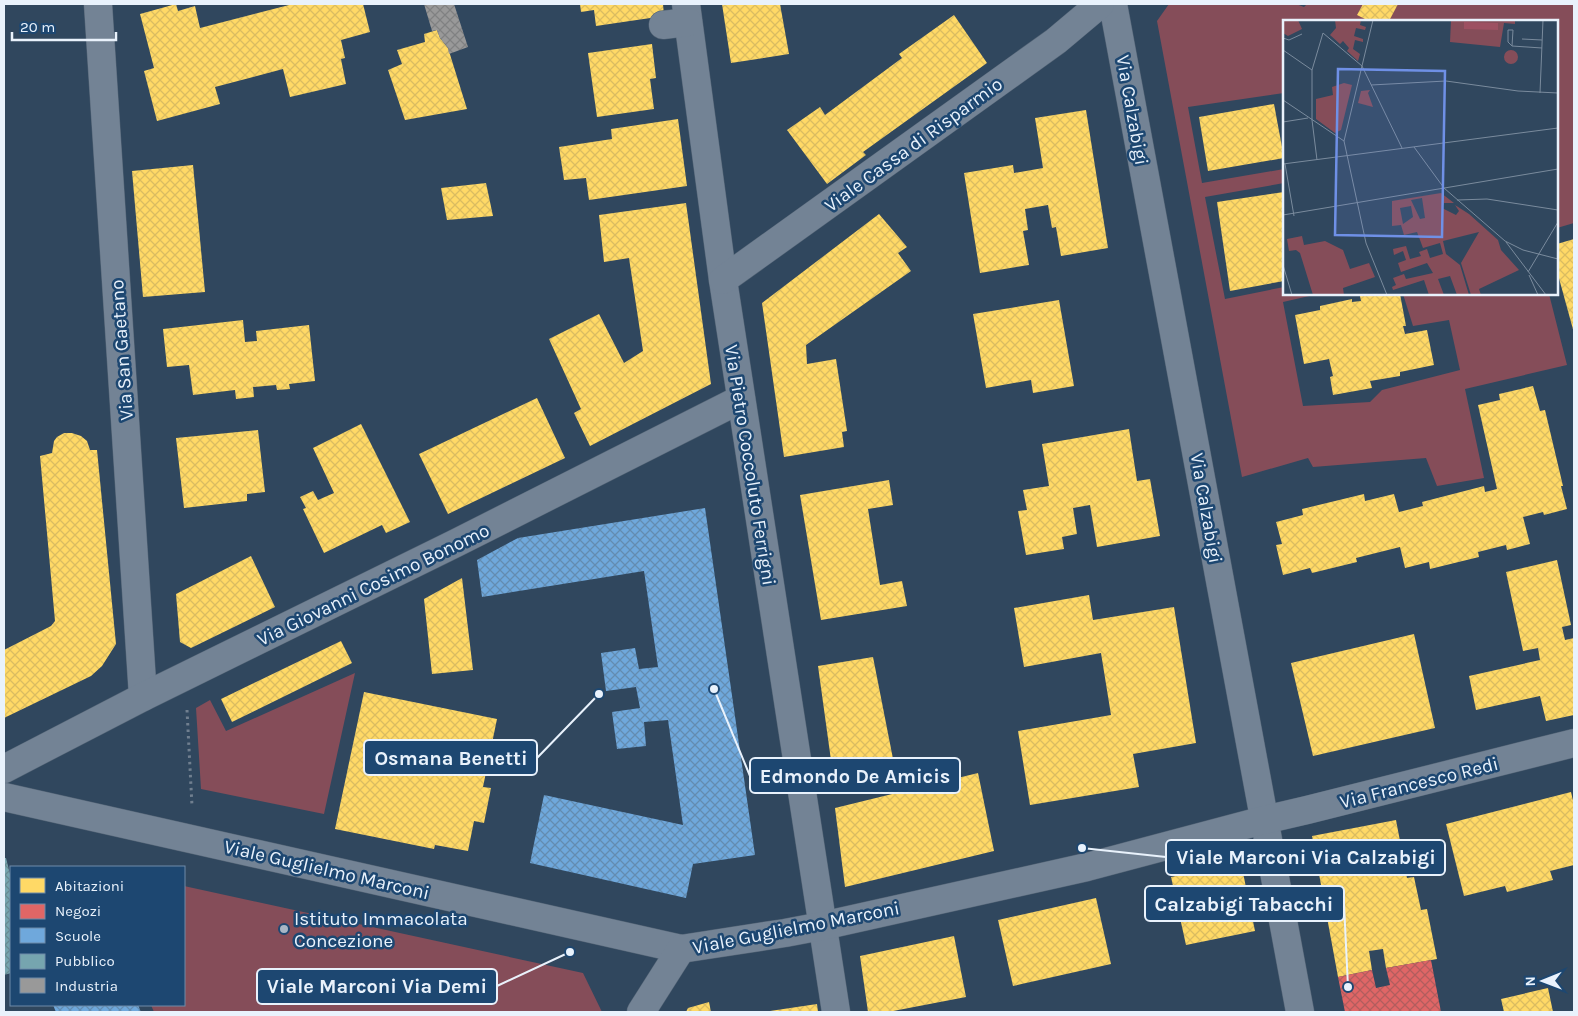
<svg xmlns="http://www.w3.org/2000/svg" width="1578" height="1016" font-family="Karla,sans-serif">
<defs>
<pattern id="homes-cross-hatch" width="8" height="8" patternUnits="userSpaceOnUse" patternTransform="scale(1.25)"><rect width="8" height="8" fill="#ffd966"/><path d="M0 0l8 8M0 8l8-8" fill="none" stroke="#dabc61"/></pattern>
<pattern id="shops-cross-hatch" width="8" height="8" patternUnits="userSpaceOnUse" patternTransform="scale(1.25)"><rect width="8" height="8" fill="#e06666"/><path d="M0 0l8 8M0 8l8-8" fill="none" stroke="#b25d5e"/></pattern>
<pattern id="schools-cross-hatch" width="8" height="8" patternUnits="userSpaceOnUse" patternTransform="scale(1.25)"><rect width="8" height="8" fill="#6fa8dc"/><path d="M0 0l8 8M0 8l8-8" fill="none" stroke="#638cb1"/></pattern>
<pattern id="public-cross-hatch" width="8" height="8" patternUnits="userSpaceOnUse" patternTransform="scale(1.25)"><rect width="8" height="8" fill="#76a5af"/><path d="M0 0l8 8M0 8l8-8" fill="none" stroke="#688991"/></pattern>
<pattern id="industry-cross-hatch" width="8" height="8" patternUnits="userSpaceOnUse" patternTransform="scale(1.25)"><rect width="8" height="8" fill="#999"/><path d="M0 0l8 8M0 8l8-8" fill="none" stroke="#808182"/></pattern>
</defs>
<rect width="100%" height="100%" fill="#30475e"/>
<g fill="#854d59">
<path d="M1169,4h127l8,3 3,-3h267v219l-17,5v-207h-273v72l-96,14 14,76 82,-14v14l-79,14 20,102 59,-12v7h34l-35,8 20,104 67,-4 12,-12 78,-20 -11,-50 -36,6 -10,-32h146l18,71 -102,24 19,89 -47,8 -11,-28 -113,9 -5,-9 -66,19 -85,-456z"/>
<path d="M355,673l-31,141 -123,-25 -5,-81 14,-8 16,31z"/>
<path d="M184,886l399,87 19,39h-448l-3,-7h33z"/>
</g>
<g fill="url(#homes-cross-hatch)">
<path d="M176,4l2,7 17,-5 5,22 93,-24h70l7,28 -29,8 4,18 -4,1 5,25 -56,13 -7,-28 -68,18 5,17 -63,17 -13,-50 10,-3 -14,-54z"/>
<path d="M580,4h83l1,12 -68,10 -2,-16 -13,2z"/>
<path d="M722,4h58l9,50 -58,9z"/>
<path d="M1363,4h35l-9,17h-20l-12,-6z"/>
<path d="M954,15l33,48 -124,89 3,3 -39,29 -40,-54 33,-23 5,8 77,-57 -3,-4z"/>
<path d="M437,30l3,8 8,10 19,61 -62,11 -17,-50 14,-6 -5,-14 28,-8 -1,-8z"/>
<path d="M652,44l4,34 -6,1 4,30 -57,8 -9,-64z"/>
<path d="M1274,104l10,54 -76,13 -9,-54z"/>
<path d="M1086,110l22,138 -47,8 -5,-29 -4,1 -4,-23 -23,4 3,21 -5,1 6,34 -49,8 -16,-100 49,-8 1,8 29,-5 -8,-50z"/>
<path d="M678,119l9,67 -98,14 -3,-22 -22,2 -5,-33 53,-8 -1,-10z"/>
<path d="M193,165l12,127 -62,5 -11,-126z"/>
<path d="M486,183l7,33 -46,4 -6,-32z"/>
<path d="M1284,192v89l-54,10 -13,-89z"/>
<path d="M686,203l25,181 -121,62 -16,-33 7,-4 -32,-70 50,-25 25,49 19,-12 -14,-93 -25,4 -5,-47z"/>
<path d="M879,214l28,33 -9,6 13,18 -105,74 1,19 29,-5 11,72 -5,1 2,15 -60,10 -22,-154z"/>
<path d="M1574,239v94l-17,-62v-27z"/>
<path d="M1372,294h28l6,32h-3l2,8 22,-4 7,35 -34,7v4l-30,5 2,7 -39,7 -3,-18 3,-1 -4,-17 -25,5 -9,-49 25,-5v-4l32,-7v3l9,-1 -1,-5z"/>
<path d="M1059,300l15,86 -41,7 -2,-13 -45,8 -13,-74z"/>
<path d="M243,320l2,22 12,-1 -1,-10 53,-6 6,56 -26,3 1,5 -13,1 -1,-5 -23,2 1,10 -18,2 -1,-9 -42,5 -4,-30 -22,2 -4,-38z"/>
<path d="M1533,386l7,25 5,-1 18,76h-2l6,23 -23,6 -1,-3 -20,5 7,27 -23,6 -1,-5 -28,7 1,5 -49,12 -1,-7 -24,6 -5,-21 -44,11 1,4 -45,11 -2,-5 -27,7 -7,-30 6,-1 -6,-22 27,-7 -1,-6 62,-15 1,7 29,-7 5,18 24,-6 -1,-4 62,-16 1,6 12,-3 -19,-84 22,-5 -1,-6z"/>
<path d="M537,398l28,60 -117,56 -29,-60z"/>
<path d="M361,424l49,98 -24,11 -4,-8 -58,28 -21,-44 3,-1 -6,-11 13,-6 5,9 16,-7 -21,-45z"/>
<path d="M1129,429l8,52 13,-2 10,57 -63,11 -7,-42 -17,3 4,26 -15,3 2,12 -38,6 -8,-44 9,-1 -4,-20 26,-4 -7,-42z"/>
<path d="M258,430l7,62 -18,2v7l-63,7 -8,-70z"/>
<path d="M64,433h8l9,3 6,5 3,9h7l19,194 -14,22 -11,10 -87,42v-68l47,-24 4,-5 -15,-165 12,-3 2,-12 3,-4z"/>
<path d="M889,480l4,25 -25,4 12,76 22,-4 5,25 -86,14 -21,-125z"/>
<path d="M251,556l24,51 -84,41 -11,-6 -4,-48z"/>
<path d="M1557,560l14,65 -9,2 3,13 9,-2v77l-28,6 -6,-25 -64,14 -7,-34 71,-16 -2,-12 -15,3 -17,-79z"/>
<path d="M462,578l11,92 -41,4 -8,-75z"/>
<path d="M1089,595l4,25 81,-13 22,136 -63,11 6,33 -109,18 -12,-74 93,-16 -10,-62 -77,14 -10,-59z"/>
<path d="M1414,634l21,94 -122,28 -22,-93z"/>
<path d="M341,641l11,22 -120,59 -11,-23z"/>
<path d="M873,657l22,112 -61,13 -16,-116z"/>
<path d="M364,692l133,27 -14,68 8,1 -7,35 -10,-2 -6,30 -33,-6 -1,4 -99,-20z"/>
<path d="M978,773l16,78 -149,36 -10,-79z"/>
<path d="M1571,792l3,13v60l-24,6 3,9 -46,12 -2,-6 -41,10 -18,-72z"/>
<path d="M1396,820l11,58 7,-1 7,33 6,-1 10,50 -51,9 -3,-19 -14,2 3,19 -34,7 -26,-141z"/>
<path d="M1241,863l14,68 -69,14 -15,-68z"/>
<path d="M1096,898l15,66 -98,22 -15,-66z"/>
<path d="M954,936l12,61 -78,15h-20l-8,-56z"/>
<path d="M1548,988l5,24h-49l-3,-13z"/>
<path d="M709,1002l2,10h-25l2,-4z"/>
<path d="M817,1004l1,8h-48v-1z"/>
</g>
<path fill="url(#shops-cross-hatch)" d="M1431,960l10,52h-96l-7,-35 34,-7 4,18 14,-3 -4,-17z"/>
<g fill="url(#schools-cross-hatch)">
<path d="M705,508l50,347 -62,9 -7,34 -156,-35 14,-68 139,30 -15,-105 -24,2 2,24 -29,3 -5,-37 28,-4 -4,-21 -30,4 -5,-38 34,-5 4,21 19,-2 -14,-96 -162,26 -5,-37 41,-22z"/>
<path d="M53,1005h85l3,7h-85z"/>
</g>
<path fill="url(#public-cross-hatch)" d="M4,858h2l5,20v95l-7,2z"/>
<path fill="url(#industry-cross-hatch)" d="M424,4h30l14,43 -19,7 -1,-6 -8,-10 -3,-8 -5,1z"/>
<g fill="none" stroke-linecap="round" stroke-linejoin="round">
<defs>
<g id="minor">
<path d="M98,4l45,693"/>
<path d="M686,4l37,276 113,732"/>
<path d="M1113,4l187,1008"/>
<path d="M663,25l25,-3"/>
<path d="M723,280l333,-239 44,-37"/>
<path d="M4,769l139,-72 313,-154 285,-144"/>
<path d="M4,797l677,152 104,-16 37,-7 265,-59 177,-47 43,-10 267,-67"/>
<path d="M641,1012l40,-63"/>
</g>
</defs>
<use href="#minor" stroke="#516274" stroke-width="29"/>
<path stroke="#707f8f" stroke-width="3" stroke-dasharray="2.5 4" stroke-linecap="butt" d="M187,710l5,96"/>
<use href="#minor" stroke="#738395" stroke-width="28"/>
</g>
<circle fill="#a8b6c5" stroke="#1d4771" stroke-width="2" cx="284" cy="929" r="5"/>
<g text-anchor="middle" stroke-width="5" stroke-linejoin="round" paint-order="stroke">
<g font-size="19" fill="#e9f2fc" stroke="#1d4771">
<text transform="translate(1133 110) rotate(80)" y="7">Via Calzabigi</text>
<text transform="translate(913 144) rotate(-36)" y="7">Viale Cassa di Risparmio</text>
<text transform="translate(121 350) rotate(-94)" y="7">Via San Gaetano</text>
<text transform="translate(751 465) rotate(81)" y="7">Via Pietro Coccoluto Ferrigni</text>
<text transform="translate(1207 508) rotate(80)" y="7">Via Calzabigi</text>
<text transform="translate(373 584) rotate(-26)" y="7">Via Giovanni Cosimo Bonomo</text>
<text transform="translate(1419 782) rotate(-14)" y="7">Via Francesco Redi</text>
<text transform="translate(327 869) rotate(13)" y="7">Viale Guglielmo Marconi</text>
<text transform="translate(796 927) rotate(-11)" y="7">Viale Guglielmo Marconi</text>
</g>
<g font-size="19" fill="#e9f2fc" stroke="#1d4771" text-anchor="start">
<text x="294" y="925">Istituto Immacolata<tspan x="294" dy="22">Concezione</tspan></text>
</g>
</g>
<g transform="translate(1283 20)">
<rect width="275" height="275" fill="#30475e"/>
<path d="M168,0h64v4l-11,-1 -4,24 -50,-5zM19,216l2,9 21,-4 18,9 7,19 19,-6 6,14 -32,11 1,7h-31l-13,-42 -4,-3 -7,1 -2,-12z" fill="#854d59"/>
<path d="M181,2l34,1v7l-34,-1z" fill="#9d5162"/>
<path d="M0,0h15l4,9 -14,7 -5,-3zM52,0h26l-1,5 6,2 -1,3 -9,-2 -2,8 9,3v3l-8,-2 -2,9 7,5 -2,7 -11,-10 2,-3 -6,-7 -3,3 -10,-9 6,-7zM221 37a7 7 0 1 1 14 0a7 7 0 1 1-14 0ZM61,63l8,2 -11,45 -6,3 -19,-14v-20l17,-4 -1,-8zM87,70l-2,3 5,14 -15,-4 3,-12zM158,173l13,10h-10l-2,5 14,7 3,-4 -4,-6 14,9 29,26 3,10 18,20 -40,19 2,6h-10l-10,-32 18,-31 -36,9 3,13 14,11 9,30h-12l-7,-19 -12,3 6,16h-15l-5,-15 -31,10 -1,-3 4,-2 -3,-7 11,-4 2,5 27,-6 -6,-10 -26,9 -3,-9 8,-3 -3,-9 -9,4 -1,-6 13,-3 4,13 11,-3 -2,-4 8,-3 3,9 13,-4 -3,-11 -17,5 -6,-16 -13,3 -3,-10 -9,1v-25zM139,178l3,20 -5,1 -9,-19zM128,186l2,11 -10,7 -3,-16z" fill="#854d59" fill-rule="evenodd"/>
<path fill="none" stroke="#7a8b9d" stroke-width="1" d="M90,0l-29,121 22,102 21,52M40,13l39,33 40,82M0,18l6,2 13,-6M239,19l20,1M229,26l-4,-4v-12h5l-1,16 30,2M0,30l29,20M88,65l75,-4 72,10 40,2M257,73l3,-73M0,80l61,41M0,102l25,-4M131,127l30,41 61,53 18,9 35,9M34,140l-5,-40v-50l11,-37M0,144l275,-36M2,144l9,52M174,180l30,-1 71,11M0,195l275,-46M223,222l40,53M0,245l9,30M245,252l30,-50M246,255l9,20"/>
<path fill="#6f90e6" fill-opacity="0.15" stroke="#6f90e6" stroke-width="2.5" d="M55,49l107,2 -3,166 -107,-2z"/>
<rect width="275" height="275" fill="none" stroke="#e9f2fc" stroke-width="2.5"/>
</g>
<path fill="none" stroke="#e9f2fc" stroke-width="2" d="M599 694L537 758M714 689L750 776M1082 848L1166 857M1348 987L1344 904M570 952L497 986"/>
<g fill="#e9f2fc" stroke="#1d4771" stroke-width="2">
<circle cx="599" cy="694" r="5"/>
<circle cx="714" cy="689" r="5"/>
<circle cx="1082" cy="848" r="5"/>
<circle cx="1348" cy="987" r="5"/>
<circle cx="570" cy="952" r="5"/>
</g>
<g fill="#1d4771" stroke="#e9f2fc" stroke-width="2">
<rect x="364" y="740" width="173" height="35" rx="5"/>
<rect x="750" y="758" width="210" height="35" rx="5"/>
<rect x="1166" y="840" width="279" height="35" rx="5"/>
<rect x="1145" y="886" width="199" height="35" rx="5"/>
<rect x="257" y="969" width="240" height="35" rx="5"/>
</g>
<g font-size="20" text-anchor="middle" font-weight="bold" fill="#e9f2fc">
<text x="451" y="765">Osmana Benetti</text>
<text x="855" y="783">Edmondo De Amicis</text>
<text x="1306" y="864">Viale Marconi Via Calzabigi</text>
<text x="1244" y="911">Calzabigi Tabacchi</text>
<text x="377" y="993">Viale Marconi Via Demi</text>
</g>
<rect width="1578" height="1016" fill="none" stroke="#e9f2fc" stroke-width="10"/>
<rect x="10" y="866" width="175" height="140" fill="#1d4771" stroke="#6f8ba9"/>
<rect x="20" y="878" width="25" height="15" fill="#ffd966" stroke="#6f8ba9"/>
<text x="55" y="891" font-size="15" fill="#e9f2fc">Abitazioni</text>
<rect x="20" y="904" width="25" height="15" fill="#e06666" stroke="#6f8ba9"/>
<text x="55" y="916" font-size="15" fill="#e9f2fc">Negozi</text>
<rect x="20" y="928" width="25" height="15" fill="#6fa8dc" stroke="#6f8ba9"/>
<text x="55" y="941" font-size="15" fill="#e9f2fc">Scuole</text>
<rect x="20" y="954" width="25" height="15" fill="#76a5af" stroke="#6f8ba9"/>
<text x="55" y="966" font-size="15" fill="#e9f2fc">Pubblico</text>
<rect x="20" y="978" width="25" height="15" fill="#999999" stroke="#6f8ba9"/>
<text x="55" y="991" font-size="15" fill="#e9f2fc">Industria</text>
<g transform="translate(1543 981) rotate(269)" stroke="#1d4771" stroke-width="4" paint-order="stroke">
<path d="M0-4L9 19L0 12L-9 19Z" fill="#e9f2fc"/>
<text y="-8" font-size="14" font-weight="bold" text-anchor="middle" fill="#e9f2fc">N</text>
</g>
<path d="M12 32v8h104v-8" fill="none" stroke="#e9f2fc" stroke-width="2.5"/>
<text x="20" y="32" font-size="15" fill="#e9f2fc" stroke="#1d4771" stroke-width="4" paint-order="stroke">20 m</text>
</svg>
